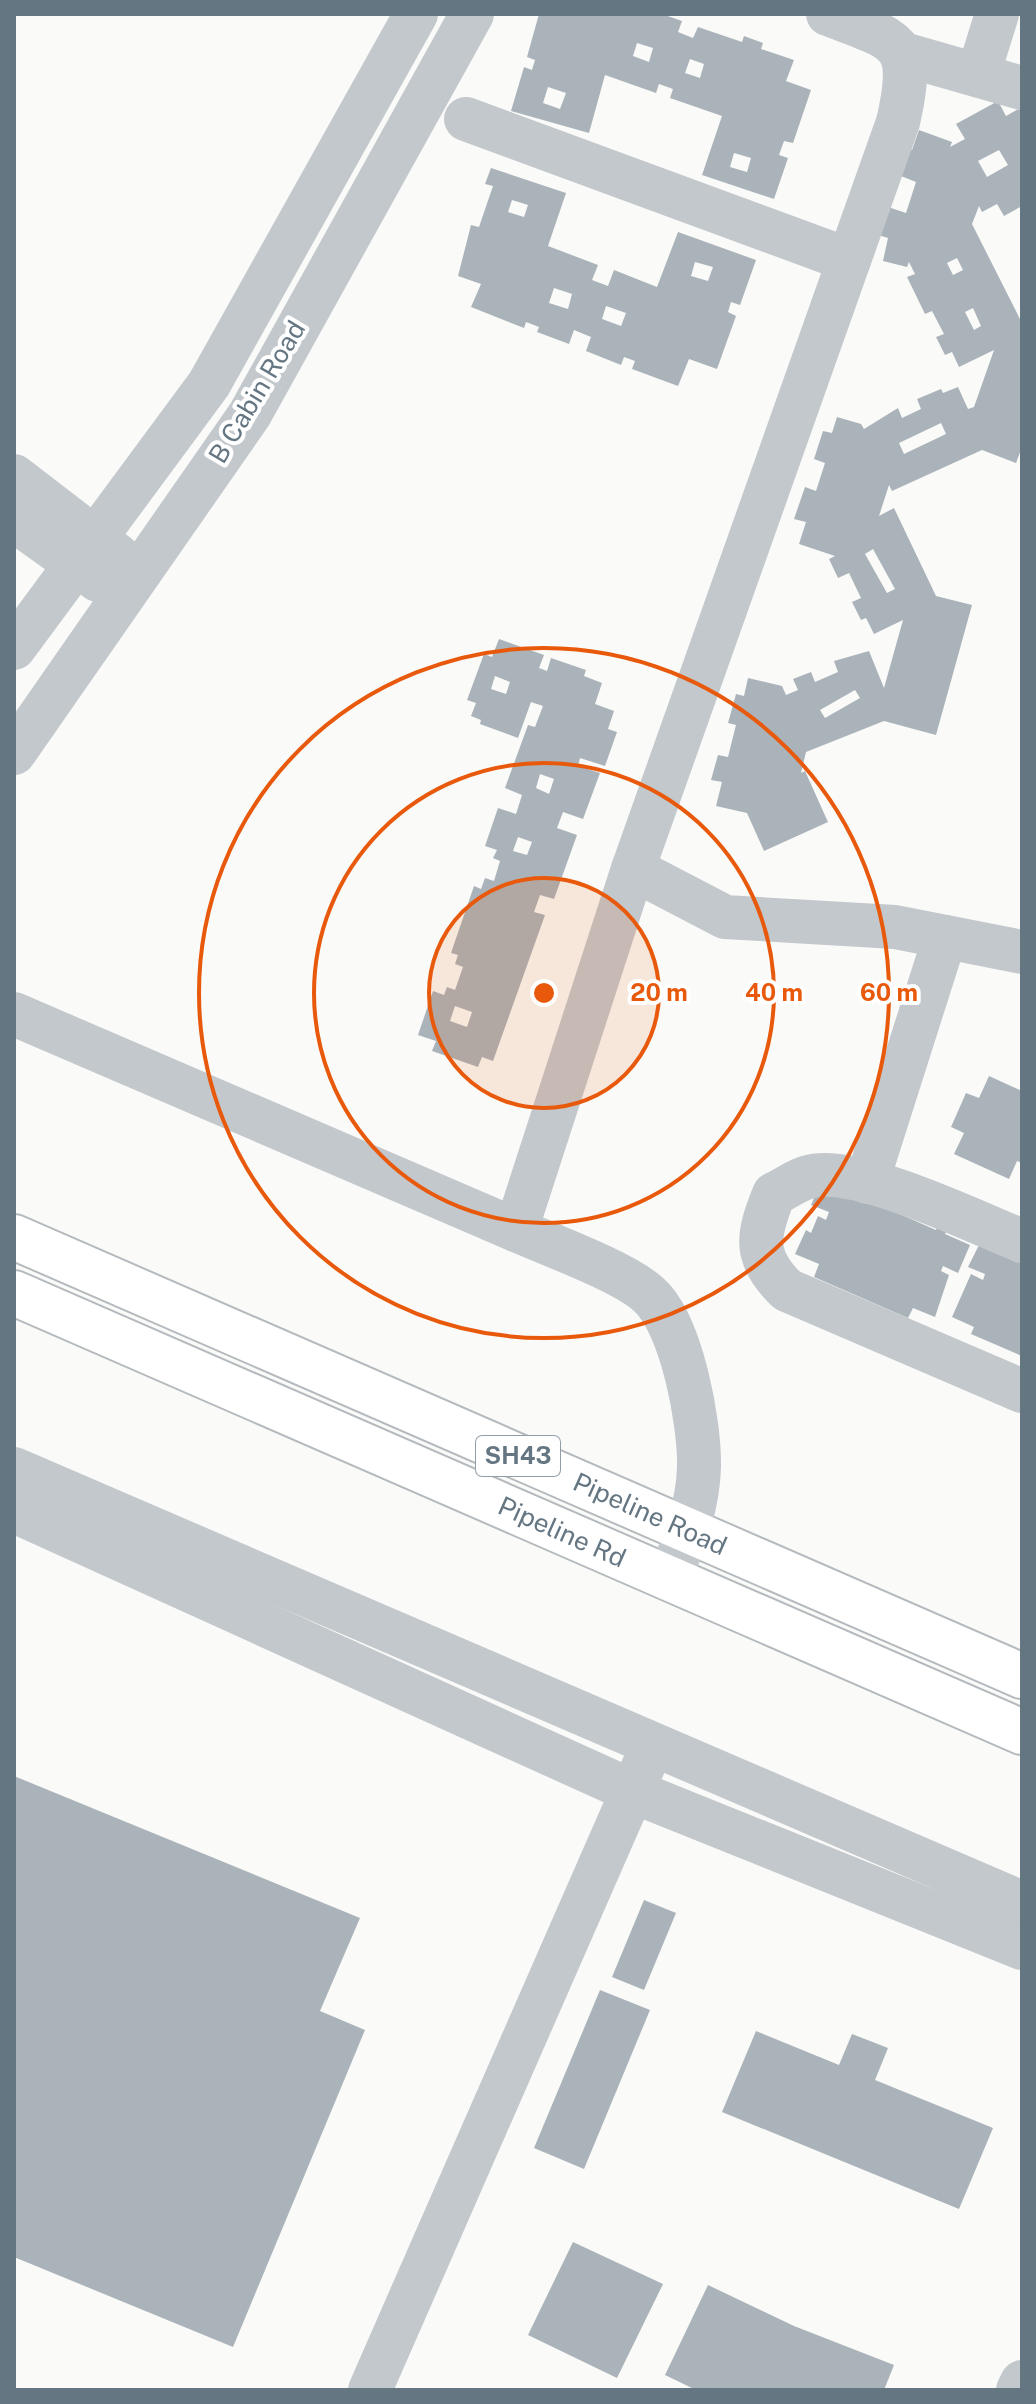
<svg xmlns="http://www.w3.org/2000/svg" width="1036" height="2404" font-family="'Public Sans',sans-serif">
<rect width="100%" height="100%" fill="#fafaf8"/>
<g fill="#aab3b9" fill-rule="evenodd">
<path d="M539,14h123l20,7 -4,11 15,6 5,-11 44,15 2,-6 19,7 -2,6 33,11 -8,21 25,9 -18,53 -9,-2 -5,14 9,3 -14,41 -72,-24 20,-59 -52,-18 3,-9 -14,-5 -3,9 -51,-18 -16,58 -78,-22 13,-44 8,3 3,-10 -8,-3zM637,43l16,5 -4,14 -16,-6zM690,59l14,5 -4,14 -15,-5zM548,87l18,6 -6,16 -17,-6zM734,153l17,5 -4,14 -17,-5z"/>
<path d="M998,101l8,15 16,-9v99l-18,10 -7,-12 -15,8 -3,-6 -7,18 50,99v124l-6,16 -34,-13 -90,41 -3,-6 -10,31 15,-8 42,88 36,9 -36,130 -52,-14 -78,31 -5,21 4,-2 23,51 -64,29 -17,-38 -31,-7 6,-24 -11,-2 7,-25 10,2 8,-32 -8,-2 8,-29 8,2 4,-18 34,8 4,9 12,-5 -5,-11 18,-7 4,10 23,-10 -4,-11 35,-10 15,37 19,-68 -29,14 -8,-16 -5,2 -9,-18 9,-4 -12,-25 -11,5 -9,-19 6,-3 -36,-12 7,-22 -12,-3 11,-32 11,4 9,-28 -11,-4 9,-28 9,2 5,-16 24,7 3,5 34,-21 4,10 19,-9 -4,-10 24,-10 2,4 15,-6 10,22 6,-2 20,-57 -35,17 -7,-15 -7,3 -9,-18 8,-3 -12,-23 -7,3 -18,-37 8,-3 -6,-12 -2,5 -24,-6 5,-23 -13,-4 10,-28 21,7 10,-31 -20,-8 10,-26 6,2 7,-20 33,12 -2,5 15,-8 -9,-15zM999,150l9,15 -21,12 -9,-16zM957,258l6,12 -10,5 -6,-12zM973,308l8,18 -7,4 -9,-18zM941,423l5,11 -42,20 -5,-11zM873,549l22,40 -8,4 -22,-39zM855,690l5,8 -35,20 -5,-8z"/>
<path d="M491,168l75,25 -18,53 50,19 -6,15 16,6 6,-16 43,17 21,-55 78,28 -16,45 -9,-3 -3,10 8,4 -19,53 -28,-10 -11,27 -46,-17 3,-8 -11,-4 -3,8 -35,-14 5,-14 -17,-7 -5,14 -32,-12 2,-5 -13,-5 -2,6 -53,-21 10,-23 -23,-8 13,-51 8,2 14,-41 -8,-2zM512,200l16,5 -4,12 -16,-5zM695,262l18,5 -5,14 -17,-5zM554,288l18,6 -4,15 -19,-6zM606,306l20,7 -5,13 -19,-7z"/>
<path d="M499,639l45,16 -5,13 8,3 4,-13 35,12 -2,6 18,7 -7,21 19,7 -6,18 9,3 -12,34 -25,-8 -2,8 22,7 -17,46 -20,-7 -6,16 20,7 -23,64 -14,-4 -6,17 11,3 -52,146 -11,-4 -4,10 -46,-16 4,-10 -18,-6 15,-44 11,4 3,-8 8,3 8,-23 -8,-3 3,-9 -7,-2 23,-67 7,3 4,-11 9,3 6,-20 -7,-3 4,-8 -12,-4 13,-38 18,6 6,-19 -17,-7 23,-63 7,2 8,-21 -12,-4 -13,36 -38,-14 1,-4 -10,-4 5,-13 -9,-3 17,-46 8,3zM495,676l15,6 -4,12 -15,-5zM540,774l14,5 -5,15 -13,-6zM518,837l14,5 -5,13 -14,-4zM455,1006l17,6 -5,15 -17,-6z"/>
<path d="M989,1076l33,15v72l-5,-2 -8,18 -55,-25 10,-21 -13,-6 15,-34 13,5z"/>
<path d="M822,1180l114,50 3,-7 9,4 -3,7 25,11 -12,28 -15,-7 -2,5 8,4 -14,42 -22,-9 -5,10 -94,-41 5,-13 -24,-10 11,-24 5,3 7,-17 8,4 3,-8 -18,-7z"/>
<path d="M981,1241l41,18v97l-51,-22 3,-7 -22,-10 19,-43 12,6 2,-6 -17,-7z"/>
<path d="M14,1776l346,142 -40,93 45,19 -132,317 -219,-90z"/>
<path d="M644,1900l32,13 -32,77 -32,-13z"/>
<path d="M600,1990l50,20 -66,159 -50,-21z"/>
<path d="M756,2031l83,34 13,-31 36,14 -13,32 118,48 -34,81 -237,-97z"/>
<path d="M573,2242l90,42 -46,94 -89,-43z"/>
<path d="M708,2285l86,41 100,39 -10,25h-188l-31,-15z"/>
</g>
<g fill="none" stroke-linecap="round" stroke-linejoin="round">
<defs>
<g id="major">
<path d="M14,1237l1008,439"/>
<path d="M14,1293l1008,439"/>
</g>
</defs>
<use href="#major" stroke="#b5babe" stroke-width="48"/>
<g stroke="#c3c8cc" stroke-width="44">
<path d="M903,54l119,34"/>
<path d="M978,75l19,-61"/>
<path d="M466,119l383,141"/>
<path d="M14,476l104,80"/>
<path d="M14,520l84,60"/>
<path d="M14,648l195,-264 207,-370"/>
<path d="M14,753l236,-339 222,-400"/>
<path d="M633,869l92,48 170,10 127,25"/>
<path d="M14,1014l502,216"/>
<path d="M867,1182l78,-245"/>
<path d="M1022,1241c-47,-19 -167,-78 -214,-64 -11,3 -23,12 -34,17 -17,42 -21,63 13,96l235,101"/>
<path d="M14,1469l1008,434"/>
<path d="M14,1511l618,280 390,157"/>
<path d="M669,1579c15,-36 29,-73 30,-112 1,-43 -17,-144 -51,-173 -26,-23 -98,-49 -132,-64l117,-361 265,-747c19,-83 0,-81 -70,-108"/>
<path d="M370,2390l273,-623"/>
<path d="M1018,2390l4,-8"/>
</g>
<use href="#major" stroke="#fff" stroke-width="44"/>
</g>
<circle cx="544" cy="993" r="115" fill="#e8590c" fill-opacity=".12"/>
<g fill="none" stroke="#e8590c" stroke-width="4">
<circle cx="544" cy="993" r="115"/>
<circle cx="544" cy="993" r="230"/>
<circle cx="544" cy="993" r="345"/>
</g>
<g text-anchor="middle" stroke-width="8" stroke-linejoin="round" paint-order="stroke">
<rect fill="#fff" stroke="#939fa8" stroke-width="2" x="476" y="1436" width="84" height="40" rx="6"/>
<g font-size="24" font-weight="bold" fill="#657683">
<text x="518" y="1464">SH43</text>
</g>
<g font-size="26" fill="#657683" stroke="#fff">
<text transform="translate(257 392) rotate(-59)" y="9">B Cabin Road</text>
<text transform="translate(650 1514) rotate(24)" y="9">Pipeline Road</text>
<text transform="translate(562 1532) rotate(24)" y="9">Pipeline Rd</text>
</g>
</g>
<circle cx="544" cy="993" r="12" fill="#e8590c" stroke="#fff" stroke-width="4"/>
<g font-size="24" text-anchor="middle" font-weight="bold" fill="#e8590c" stroke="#fff" stroke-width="8" stroke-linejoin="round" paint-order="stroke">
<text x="659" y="1001">20 m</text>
<text x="774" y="1001">40 m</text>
<text x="889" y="1001">60 m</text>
</g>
<rect width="1036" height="2404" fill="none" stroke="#657683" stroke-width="32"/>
</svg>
